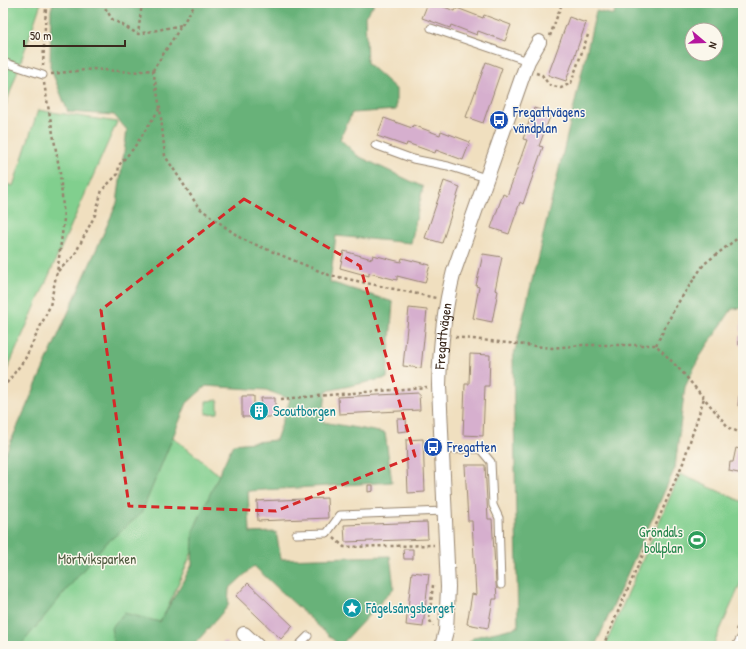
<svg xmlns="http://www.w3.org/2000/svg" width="746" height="649" font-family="'Patrick Hand',sans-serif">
<rect width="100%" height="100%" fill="#fbf7ec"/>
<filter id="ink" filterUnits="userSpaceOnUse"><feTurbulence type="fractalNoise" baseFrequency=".025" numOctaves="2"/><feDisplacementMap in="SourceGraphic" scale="8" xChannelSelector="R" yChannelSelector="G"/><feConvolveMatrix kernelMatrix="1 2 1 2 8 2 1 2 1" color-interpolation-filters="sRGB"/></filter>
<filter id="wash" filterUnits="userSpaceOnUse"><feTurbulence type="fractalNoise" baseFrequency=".012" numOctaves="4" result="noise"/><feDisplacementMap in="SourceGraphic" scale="16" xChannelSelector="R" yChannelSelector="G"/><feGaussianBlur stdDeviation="0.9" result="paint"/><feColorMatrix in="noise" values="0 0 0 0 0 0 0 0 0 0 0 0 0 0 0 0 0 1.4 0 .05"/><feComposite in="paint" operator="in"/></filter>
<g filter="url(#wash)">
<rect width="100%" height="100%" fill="#f0dfbf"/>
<g fill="#81cf8e" stroke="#5e7c56">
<path d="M3,3h38l-38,110z"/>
<path d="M38,110l79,12 -114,257v-196l10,3z"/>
<path d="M91,370l133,109 -73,167h-148z"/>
<path d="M218,400v13l-12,1v-13z"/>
<path d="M680,474l63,28v76l-30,68h-108z"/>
</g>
<g fill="#68b279" stroke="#526e4c" fill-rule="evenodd">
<path d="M53,3h322l-10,13 2,47 29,26v21l-44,3 -12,26 18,17 65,31 -12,56 -75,-7 -6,46 63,20 -6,76 -61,13 -3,31 62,11 7,49 -144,9 2,42 26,-1 5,27 109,-3 4,32 -54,58 -86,-80 -25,23 -1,17 -35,40h-78l-4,-18 13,-15 36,9 32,-57 1,-34 40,-87 43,-4 14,-41 -24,-9 -60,-4 -19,17 -46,111 -38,32 -83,100h-17v-187l114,-256 10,-73 -13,-15 -46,-3 -18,-45 1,-57z"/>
<path d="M616,3h127v305l-11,1 -33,49 -14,29 -10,81 -80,178h-130l9,-9 44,-10 -5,-268 54,-223 29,-125 18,4zM692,30h24v24h-24z"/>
</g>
<g id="blocks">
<g fill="#d6afce">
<path d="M428,3h5l22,8 2,-3 26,10 1,-3 27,10 -6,16 -27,-10 -1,4 -26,-10 -1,3 -28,-10z"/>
<path d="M569,17l17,6 -20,58 -18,-6z"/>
<path d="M486,62l16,6 -19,55 -17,-6z"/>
<path d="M534,108l17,6 -12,32 4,1 -20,57 -3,-2 -11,32 -18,-6 12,-34 4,2 6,-16 14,-40 -4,-1z"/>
<path d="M384,118l28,10 1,-3 27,10 1,-4 29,11 -7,18 -27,-10 -1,3 -28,-10 -1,3 -29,-10z"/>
<path d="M444,181l16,6 -18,56 -17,-5z"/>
<path d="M344,251l28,8 1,-4 28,7 1,-4 28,7 -5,18 -28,-7v4l-28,-7v3l-29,-8z"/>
<path d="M483,254l19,3 -7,33 3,1 -6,31 -19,-4 6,-31 -3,-1z"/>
<path d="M409,308l18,2 -6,58 -18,-2z"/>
<path d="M741,321h2v24h-4v-9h2z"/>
<path d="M470,354l20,1 -1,31h-4l-2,50 -20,-1 2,-51h4z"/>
<path d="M741,383h2v23h-5l1,-10 2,1z"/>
<path d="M419,393l1,17 -81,4 -1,-17z"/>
<path d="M242,396h12v9h8l-1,-7h14v19h-33z"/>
<path d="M397,419h9l1,12 -9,1z"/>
<path d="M423,439l2,53 -17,1 -2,-53z"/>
<path d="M736,448l7,2v24l-14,-3 1,-9h3z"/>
<path d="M465,465h20l3,54h4l5,80h-4l-5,29 -21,-4 5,-30 4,1 -4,-74h-4z"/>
<path d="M368,485h5v6l-5,1z"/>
<path d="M327,498l1,20 -70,3 -1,-20z"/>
<path d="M427,522l1,17 -83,3 -1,-17z"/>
<path d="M403,549h10v10h-9z"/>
<path d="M412,572l17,2 -6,53 -17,-2z"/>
<path d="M248,583l45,43 -12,13 -45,-43z"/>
<path d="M225,641l6,5h-12z"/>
</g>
</g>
</g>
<g filter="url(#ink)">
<use href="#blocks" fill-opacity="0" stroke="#96846e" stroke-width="1"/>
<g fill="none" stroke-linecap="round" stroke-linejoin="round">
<defs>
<g id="service">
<path d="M431,28l97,33"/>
<path d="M3,62l40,13"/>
<path d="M375,145l38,14 35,7 38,12"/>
<path d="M442,450l38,-1 11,13 2,43 6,13 2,67"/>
<path d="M296,534l31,-1 13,-18 105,-4"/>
<path d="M298,646l10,-10"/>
</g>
<g id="minor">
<path d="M244,634l13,12"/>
<path id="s1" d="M442,646l4,-15 2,-44 -9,-201c1,-39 5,-77 15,-115l71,-202 3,-8 11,-19"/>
<path d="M740,646l3,-5"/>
</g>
</defs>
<use href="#service" stroke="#96846e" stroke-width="9"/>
<use href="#minor" stroke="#96846e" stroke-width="16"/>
<g stroke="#96846e" stroke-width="2.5" stroke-dasharray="3 3" stroke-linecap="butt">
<path d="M102,3l10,16 26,15"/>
<path d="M142,3l-4,31 44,-9"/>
<path d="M550,36l12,-33"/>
<path d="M43,66l3,-59 2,-4"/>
<path d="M153,70l7,38 5,48 34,52 43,31 87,36 107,23"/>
<path d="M536,73l6,2 7,10 12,3 10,-5 18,-51"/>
<path d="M51,74l42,-5 38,3 22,-2 43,-67"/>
<path d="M58,271l16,-15 21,-41 7,-25 16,-16 1,-9 14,-16 27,-41"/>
<path d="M455,337l97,11 31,-3h73l27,28 46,55 14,6"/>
<path d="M656,345l20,-39 28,-42 39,-30"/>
<path d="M3,388l22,-29 25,-53 8,-40 6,-47 -4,-46 -16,-90"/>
<path d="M281,399l146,-12"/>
<path d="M334,538l10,9 90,-2"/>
<path d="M433,585l-4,34 4,7"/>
<path d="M736,630l7,-14"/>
<path d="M603,646l80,-183 21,-65"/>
</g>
<use href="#service" stroke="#fff" stroke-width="7"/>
<use href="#minor" stroke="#fff" stroke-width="14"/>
</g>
</g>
<path fill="none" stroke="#d62828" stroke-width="3" stroke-dasharray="8 5" stroke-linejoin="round" d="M244,199l116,67 55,190 -139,55 -147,-5 -28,-196z"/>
<defs>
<symbol id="bus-disc" viewBox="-11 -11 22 22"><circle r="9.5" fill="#1a4fb4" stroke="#fbf7ec"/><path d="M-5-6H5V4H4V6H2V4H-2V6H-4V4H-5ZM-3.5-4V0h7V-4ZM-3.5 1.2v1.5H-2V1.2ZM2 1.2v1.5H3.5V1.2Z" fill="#fff"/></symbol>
<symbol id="building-disc" viewBox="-11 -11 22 22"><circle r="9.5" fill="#0f9aa8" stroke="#fbf7ec"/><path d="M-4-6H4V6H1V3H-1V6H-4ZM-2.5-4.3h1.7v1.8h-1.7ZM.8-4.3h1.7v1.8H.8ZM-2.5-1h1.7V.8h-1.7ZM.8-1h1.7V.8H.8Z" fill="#fff"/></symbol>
<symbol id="stadium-disc" viewBox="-11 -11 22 22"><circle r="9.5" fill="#2e9e5b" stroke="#fbf7ec"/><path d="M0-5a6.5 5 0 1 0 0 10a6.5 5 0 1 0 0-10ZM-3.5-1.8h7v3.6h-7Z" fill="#fff"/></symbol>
<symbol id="sight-disc" viewBox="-11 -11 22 22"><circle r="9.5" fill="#0f9aa8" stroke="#fbf7ec"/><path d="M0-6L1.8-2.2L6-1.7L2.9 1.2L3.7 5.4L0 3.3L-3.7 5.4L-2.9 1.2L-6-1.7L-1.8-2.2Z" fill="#fff"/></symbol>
</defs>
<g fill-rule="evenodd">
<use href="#bus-disc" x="488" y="109" width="22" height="22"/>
<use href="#building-disc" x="248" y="400" width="22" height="22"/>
<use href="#bus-disc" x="422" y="436" width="22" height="22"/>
<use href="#stadium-disc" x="686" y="529" width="22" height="22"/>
<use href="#sight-disc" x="341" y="597" width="22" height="22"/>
</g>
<g text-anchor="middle" stroke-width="3" stroke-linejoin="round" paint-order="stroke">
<g font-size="14" fill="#164399" stroke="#fbf7ec" text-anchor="start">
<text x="513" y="117">Fregattvägens<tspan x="513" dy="16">vändplan</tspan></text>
<text x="447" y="452">Fregatten</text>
</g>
<g font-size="14" fill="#3b2a1e" stroke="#fbf7ec">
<text dy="5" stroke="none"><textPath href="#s1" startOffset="311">Fregattvägen</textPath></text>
</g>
<g font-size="14" fill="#0d838f" stroke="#fbf7ec" text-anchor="start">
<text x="273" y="416">Scoutborgen</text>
<text x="366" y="613">Fågelsångsberget</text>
</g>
<g font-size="14" fill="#27864d" stroke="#fbf7ec" text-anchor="end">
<text x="683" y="537">Gröndals<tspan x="683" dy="16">bollplan</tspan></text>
</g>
<g font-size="14" fill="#505c40" stroke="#fbf7ec">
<text x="97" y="564">Mörtviksparken</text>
</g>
</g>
<rect width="746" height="649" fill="none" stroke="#fbf7ec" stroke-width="16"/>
<g transform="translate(704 42) rotate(109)"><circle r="19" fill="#fbf7ec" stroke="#aea59a"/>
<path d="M0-3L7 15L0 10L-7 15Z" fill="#b5179e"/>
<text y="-6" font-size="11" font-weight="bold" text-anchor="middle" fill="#3b2a1e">N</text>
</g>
<path d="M24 40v6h101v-6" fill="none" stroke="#3b2a1e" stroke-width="2"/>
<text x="30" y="40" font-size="12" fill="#3b2a1e" stroke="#fbf7ec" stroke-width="3" paint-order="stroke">50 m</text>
</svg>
